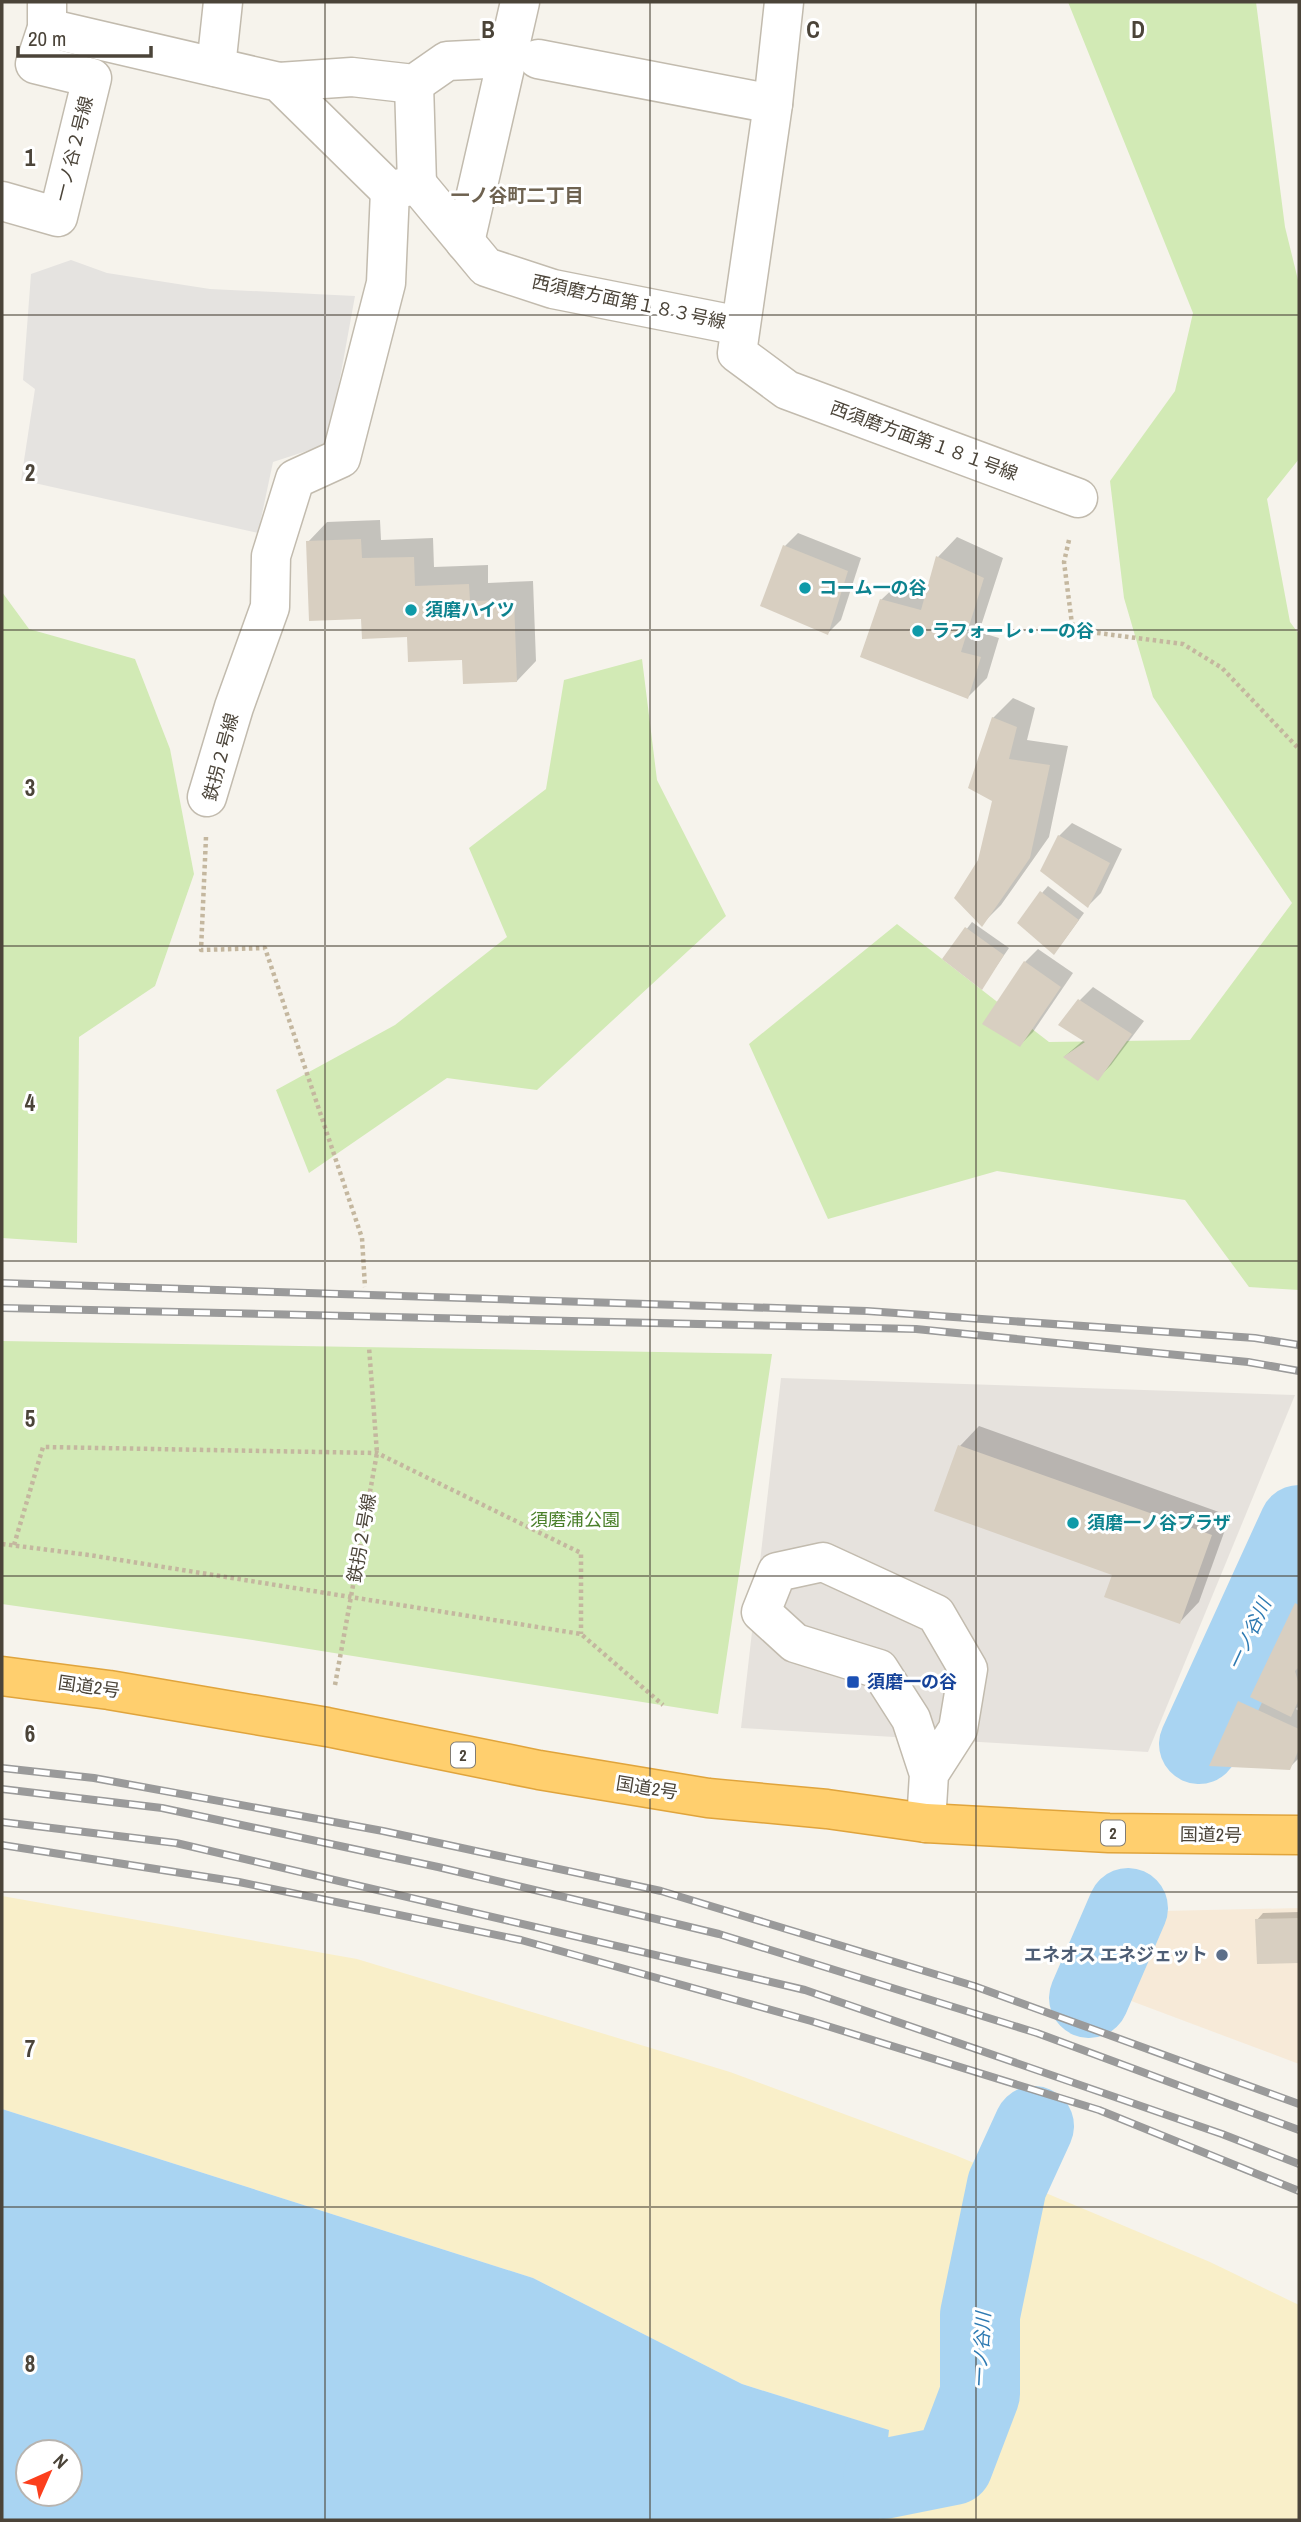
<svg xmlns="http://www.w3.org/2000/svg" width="1301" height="2522" font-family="'Archivo Narrow','Noto Sans JP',sans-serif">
<rect width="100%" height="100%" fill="#f6f3ec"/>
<path fill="#f7ead8" d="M1299,1908v156l-173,-65 38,-88z"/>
<path fill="#e6e2dd" d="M781,1378l514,17 -147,357 -407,-24z"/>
<g fill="#d2eab5">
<path d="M1068,2h188l29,225 14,57v175l-32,40 23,123 9,12v656l-50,-3 -64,-87 -188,-29 -169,48 -79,-175 148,-120 152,118 141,-2 102,-137 -139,-206 -29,-99 -14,-117 65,-90 18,-78z"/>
<path d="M2,592l27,37 106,30 35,90 24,125 -39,112 -76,51 -2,206 -75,-5z"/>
<path d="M642,659l15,121 69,136 -189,174 -90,-12 -138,95 -33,-83 119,-65 112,-88 -38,-89 77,-59 18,-109z"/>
<path d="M2,1341l770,13 -54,360 -472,-75 -244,-35z"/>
</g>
<path fill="#f9efc9" d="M2,1896l355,63 373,113 225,83 255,107 89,43v215h-420l9,-90 -146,-46 -209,-106 -531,-169z"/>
<path fill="#e5e3e0" d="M71,260l36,13 103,16 145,7 -27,148 -55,18 -15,71 -237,-53 14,-91 -12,-9 8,-106z"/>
<path fill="#a9d4f2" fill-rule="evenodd" d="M2,2109l531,169 209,106 147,46 -10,90h-877zM28,2452h42v42h-42z"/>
<g fill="#0003">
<path d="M380,520l1,20 52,-2 1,29 54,-2v18l45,-2 3,80 -19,20 -154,-63 -55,-76 19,-20z"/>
<path d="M798,533l63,25 -20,62 -13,13 -66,-28 23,-59z"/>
<path d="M957,537l46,21 -24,74 20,6 -12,40 -19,19 -87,-97 20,-19 28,8 9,-32z"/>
<path d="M1013,698l22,10 -8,32 41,6 -19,91 -48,68 -19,19 12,-124 -1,-82z"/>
<path d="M1072,823l50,26 -21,44 -13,13 -29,-70z"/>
<path d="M1048,886l36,27 -24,33 -18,-53z"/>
<path d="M972,922l37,26 -27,39 -38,-28z"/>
<path d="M1038,949l35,24 -40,59 -13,13 -35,-22 40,-61z"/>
<path d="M1093,987l51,34 -33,44 -13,13 -33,-22 20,-17 -5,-39z"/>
<path d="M979,1426l251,90 -31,86 -19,20 -66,-49 -154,-127z"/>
<path d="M1299,1601v105l-3,3 3,2v47l-10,10 -50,-66 13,-13 3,2z"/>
<path d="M1299,1912v49l-40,1 -2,-42 6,-7z"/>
</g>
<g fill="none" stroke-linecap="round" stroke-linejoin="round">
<g stroke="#a9d4f2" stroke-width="80">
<path d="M1199,1744l100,-219"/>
<path d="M1089,1998l39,-90"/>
<path d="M883,2479l70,-14 27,-71v-79l27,-130 27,-59"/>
</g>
</g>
<g fill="#d8cfc1">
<path d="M361,539l1,19 52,-1 1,29 54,-2 1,17 44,-1 3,82 -54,2 -1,-24 -54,2 -1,-25 -45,2 -1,-20 -52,2 -3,-80z"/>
<path d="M783,545l65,26 -20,64 -68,-29z"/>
<path d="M936,556l48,22 -23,74 20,5 -13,42 -108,-42 20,-58 41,11z"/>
<path d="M992,717l25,10 -8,32 41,6 -20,93 -48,69 -28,-29 24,-38 14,-59 -24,-13z"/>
<path d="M1058,835l52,28 -22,45 -48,-37z"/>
<path d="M1040,891l39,29 -25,35 -37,-32z"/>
<path d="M965,927l39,28 -22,35 -40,-31z"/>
<path d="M1024,961l37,26 -41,60 -38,-23z"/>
<path d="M1078,999l54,35 -34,47 -35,-24 22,-15 -27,-17z"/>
<path d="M958,1445l254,90 -32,89 -76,-27 8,-22 -178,-64z"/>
<path d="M1295,1603l4,2v62l-4,4 4,14v14l-8,18 -41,-20z"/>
<path d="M1238,1701l61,28v20l-9,21 -81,-4z"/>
<path d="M1299,1918v45l-42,1 -2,-45z"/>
</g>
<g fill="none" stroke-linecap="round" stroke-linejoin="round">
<defs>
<g id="minor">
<path d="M784,2l-11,102 -36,249 50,37 291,108"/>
<path d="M47,28l232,54 111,109 27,-7 69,83 67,22 187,37"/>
<path d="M538,59l235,45"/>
<path d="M216,67l7,-65"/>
<path d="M279,82l73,-5 62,7 33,-23 60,-3"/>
<path d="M414,84l3,100"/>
<path d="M2,201l56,16 34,-139 -57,-14 12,-36v-24"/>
<path d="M465,242l55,-240"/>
<path d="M207,797l27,-90 36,-100 1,-51 24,-77 46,-21 45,-175 4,-92"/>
<path d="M926,1823l3,-49 -18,-55 -32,-50 -84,-26 -34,-31 16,-40 46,-10 113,52 32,55 -10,60 -29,45"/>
</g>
<path id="highway" d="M2,1676l107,14 218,37 212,43 169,28 119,11 99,14 183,10 190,2"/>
</defs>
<use href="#minor" stroke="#c2bbae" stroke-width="41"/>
<use href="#highway" stroke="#e0a43c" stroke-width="41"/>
<g stroke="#c4b79f" stroke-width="4.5" stroke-dasharray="3.5 3.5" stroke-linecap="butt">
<path d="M1069,540l-5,22 8,62 18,8 93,12 39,24 77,81"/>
<path d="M206,837l-5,113 64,-2 97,290 3,49"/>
<path d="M2,1544l87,11 492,79 82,71"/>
<path d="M14,1545l29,-98 334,6 204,100v81"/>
<path d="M335,1685l42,-232 -8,-106"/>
</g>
<use href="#minor" stroke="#fff" stroke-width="38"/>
<use href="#highway" stroke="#ffcf6e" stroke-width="38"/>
<defs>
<g id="rail">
<path d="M2,1283l865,28 388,27 44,7"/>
<path d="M2,1308l914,21 332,33 51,9"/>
<path d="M2,1768l92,10 289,53 278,60 313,95 325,118"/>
<path d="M2,1789l160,19 276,59 281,67 318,99 262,97"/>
<path d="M2,1822l174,21 629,147 417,144 77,30"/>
<path d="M2,1845l237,37 282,58 290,81 288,89 200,81"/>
</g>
</defs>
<use href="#rail" stroke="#9a9a9a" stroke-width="8"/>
<use href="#rail" stroke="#fff" stroke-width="5" stroke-dasharray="16" stroke-linecap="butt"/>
</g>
<path fill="none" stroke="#4b4439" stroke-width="2" stroke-opacity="0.55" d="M325,2v2518M650,2v2518M976,2v2518M2,315h1297M2,630h1297M2,946h1297M2,1261h1297M2,1576h1297M2,1892h1297M2,2207h1297"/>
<g fill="#0f9aa8" stroke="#fff" stroke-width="2.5">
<circle cx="805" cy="588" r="7"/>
<circle cx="411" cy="610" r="7"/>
<circle cx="918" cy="631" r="7"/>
<circle cx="1073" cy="1523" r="7"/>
</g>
<rect fill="#1a4fb4" stroke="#fff" stroke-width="2.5" x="846" y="1675" width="14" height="14" rx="3.5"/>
<circle fill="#5c6f8a" stroke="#fff" stroke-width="2.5" cx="1222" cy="1955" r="7"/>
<g text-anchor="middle" stroke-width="6" stroke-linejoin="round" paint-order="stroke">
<g fill="#fff" stroke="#817c74" stroke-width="2">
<rect x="451" y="1742.5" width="24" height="25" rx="5"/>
<rect x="1101" y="1820.5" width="24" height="25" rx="5"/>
</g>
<g font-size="16" font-weight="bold" fill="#4b4439">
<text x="463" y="1761">2</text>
<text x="1113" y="1839">2</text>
</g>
<g font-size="18" fill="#4b4439" stroke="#fff">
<text transform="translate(74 149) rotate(-76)" y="6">一ノ谷２号線</text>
<text transform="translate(629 302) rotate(12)" y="6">西須磨方面第１８３号線</text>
<text transform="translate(924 441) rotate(20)" y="6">西須磨方面第１８１号線</text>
<text transform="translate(221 757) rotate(-75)" y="6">鉄拐２号線</text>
<text transform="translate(362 1538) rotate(-80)" y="6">鉄拐２号線</text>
<text transform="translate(89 1687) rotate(8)" y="6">国道2号</text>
<text transform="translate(647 1788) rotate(9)" y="6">国道2号</text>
<text transform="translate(1211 1835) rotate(1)" y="6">国道2号</text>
</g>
<g font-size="18" font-weight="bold" fill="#0d838f" stroke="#fff" text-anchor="start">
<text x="819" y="594">コーム一の谷</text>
<text x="425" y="616">須磨ハイツ</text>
<text x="932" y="637">ラフォーレ・一の谷</text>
<text x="1087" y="1529">須磨一ノ谷プラザ</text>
</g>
<g font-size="18" fill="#4a7f2a" stroke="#fff">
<text x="575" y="1526">須磨浦公園</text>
</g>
<g font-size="18" font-weight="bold" fill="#164399" stroke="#fff" text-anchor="start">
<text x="867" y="1688">須磨一の谷</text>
</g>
<g font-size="18" font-weight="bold" fill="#4e5e75" stroke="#fff" text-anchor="end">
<text x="1208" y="1961">エネオス エネジェット</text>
</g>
<g font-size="19" font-weight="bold" fill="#6e6250" stroke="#fff">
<text x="517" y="202">一ノ谷町二丁目</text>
</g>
<g font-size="19" font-style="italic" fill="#2e7ab2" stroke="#fff">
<text transform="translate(1249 1634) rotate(-65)" y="7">一ノ谷川</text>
<text transform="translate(981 2350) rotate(-87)" y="7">一ノ谷川</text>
</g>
</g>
<g font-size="23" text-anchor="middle" font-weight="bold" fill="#4b4439" stroke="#fff" stroke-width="6" stroke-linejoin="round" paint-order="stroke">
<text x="488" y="38">B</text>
<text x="813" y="38">C</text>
<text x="1138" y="38">D</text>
<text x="30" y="166">1</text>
<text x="30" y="481">2</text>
<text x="30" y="796">3</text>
<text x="30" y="1111">4</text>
<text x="30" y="1427">5</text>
<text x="30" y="1742">6</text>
<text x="30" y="2057">7</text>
<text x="30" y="2372">8</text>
</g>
<rect width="1301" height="2522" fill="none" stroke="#4b4439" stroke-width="7"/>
<g transform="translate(49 2473) rotate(45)"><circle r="33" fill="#ffffff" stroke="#b7b4b0" stroke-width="2"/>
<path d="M0-5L12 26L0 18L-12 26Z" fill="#fc3f1d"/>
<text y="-10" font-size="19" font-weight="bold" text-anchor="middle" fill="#4b4439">N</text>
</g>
<path d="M18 46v10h133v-10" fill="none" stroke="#4b4439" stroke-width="3.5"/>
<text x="28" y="46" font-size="21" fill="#4b4439" stroke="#ffffff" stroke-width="5" paint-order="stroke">20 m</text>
</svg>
